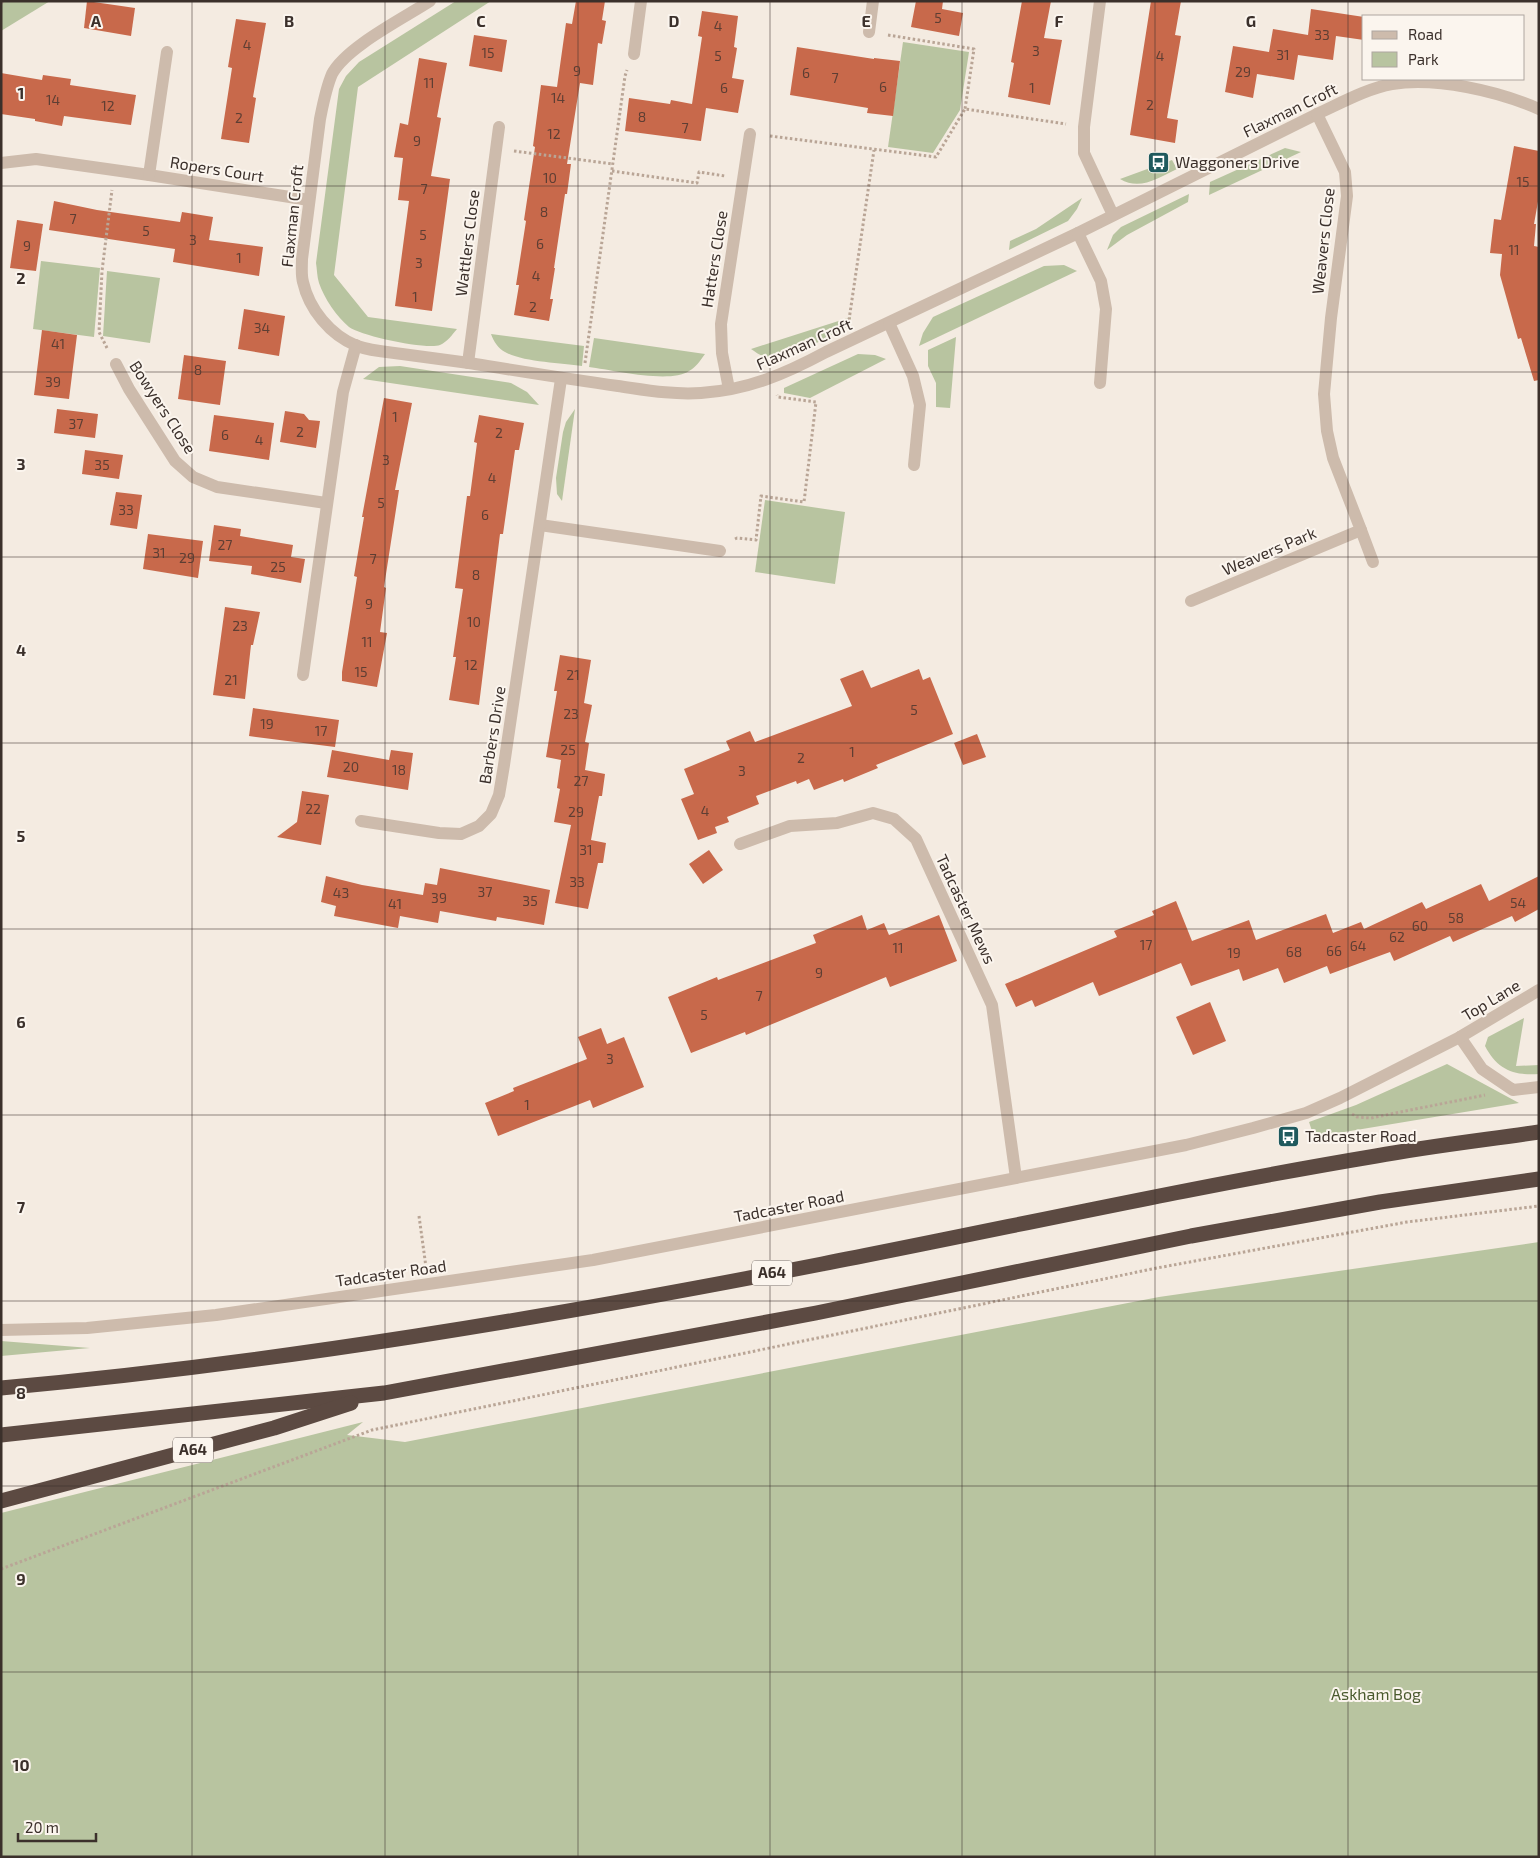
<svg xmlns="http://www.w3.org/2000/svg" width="1540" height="1858" font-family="'Exo 2',sans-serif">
<rect width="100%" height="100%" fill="#f4ebe1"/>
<g fill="#b8c4a0">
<path d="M1,1h49l-49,30z"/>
<path d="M456,1h35l-133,86 -24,188 34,42 89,12c-5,6 -10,13 -17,16 -13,5 -79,-9 -91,-18 -12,-10 -25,-29 -30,-44 -2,-6 -2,-14 -3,-20l23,-174 7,-13 13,-14z"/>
<path d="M903,42l66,10 -9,58 -27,43 -45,-6z"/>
<path d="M1285,148l16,4 -92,43 1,-13z"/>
<path d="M1172,160l5,9c-19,9 -37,22 -57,10z"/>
<path d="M1189,194l-1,8 -61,33 -20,15 6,-15 8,-8z"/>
<path d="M1082,198l-5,11 -9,12 -59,29 1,-9 26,-12z"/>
<path d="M41,261l59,7 -6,69 -61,-8z"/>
<path d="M1064,265l13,6 -158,75 4,-13 10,-16 111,-51z"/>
<path d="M107,271l53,7 -10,65 -47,-7z"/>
<path d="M851,317l-1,8c-20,10 -57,34 -78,33 -9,0 -15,-5 -21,-9z"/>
<path d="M491,334l93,12 -2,20c-21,-3 -60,-4 -77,-14 -7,-4 -11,-10 -14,-18z"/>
<path d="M956,337l-6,71 -14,-1v-24l-8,-17v-16z"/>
<path d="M594,338l111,16c-5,7 -9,13 -16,17 -19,13 -76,-1 -100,-4z"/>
<path d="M858,354l17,1 11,4 -76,39 -26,-5v-5z"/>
<path d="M400,366l111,17 16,9 12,13 -176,-26 16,-12z"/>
<path d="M575,409l-13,92 -5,-7 -1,-16 7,-46 3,-10z"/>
<path d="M765,500l80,12 -10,72 -80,-12z"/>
<path d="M1524,1018l-8,48 23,-1v9c-26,2 -42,-5 -54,-28l3,-9z"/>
<path d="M1447,1064l72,39 -205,34 -5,-15 47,-17z"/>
<path d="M1539,1242v615h-1538v-344l362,-91 -16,13 58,7 754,-145z"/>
<path d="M1,1341l89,7 -89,8z"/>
</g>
<g fill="#c8694b">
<path d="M87,1l48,7 -4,28 -47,-8z"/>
<path d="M576,1h29l-3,19 4,1 -4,23 -4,-1 -5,42 -13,-2 -13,81h4l-4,30h-2l-11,74h1l-5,31h3l-4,22 -35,-6 5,-30h-3l10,-64 -2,-1 11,-73 -2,-1 8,-61 16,2 9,-64 6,1z"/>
<path d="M916,1h27l-1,8 21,4 -4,23 -48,-9z"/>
<path d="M1022,1h29l-7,37 18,2 -12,65 -42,-8 6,-34 -3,-1z"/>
<path d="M1151,1h30l-6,34 6,1 -14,82 11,2 -3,23 -45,-8z"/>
<path d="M1311,9l53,8v23l-28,-4 -3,24 -35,-5 -4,25 -37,-6 -4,24 -28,-6 8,-46 36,6 4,-23 35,6z"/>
<path d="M702,11l36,5 -4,31 3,1 -5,30 12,2 -6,33 -32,-5 -5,33 -76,-10 4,-33 41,6 1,-4 21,4 10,-67 -4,-1z"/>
<path d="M236,19l30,4 -13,74 3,1 -7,45 -28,-4 11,-71 -4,-1z"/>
<path d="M474,35l33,5 -5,32 -33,-6z"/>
<path d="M797,47l77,12v-1l26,3 -7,55 -26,-3 1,-5 -78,-13z"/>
<path d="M419,58l28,5 -10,54 4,1 -10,58 19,3 -18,132 -37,-5 14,-105 -11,-1 5,-42 -9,-1 6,-34 8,2z"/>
<path d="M1,73l41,7 1,-5 28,4 -1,6 66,10 -5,30 -67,-9 -2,10 -27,-5v-2l-34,-5z"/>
<path d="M1514,146l25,5v45l-5,28h2l-2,22 5,1v133l-5,1 -13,-43 -3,1 -18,-64 2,-21 -12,-1 4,-34 7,1z"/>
<path d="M54,201l43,9 83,12 2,-10 31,5 -4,23 54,7 -4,29 -86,-14 2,-13 -126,-19z"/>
<path d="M17,220l26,4 -7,47 -26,-3z"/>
<path d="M244,309l41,7 -6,40 -41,-7z"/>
<path d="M42,330l35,5 -8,64 -35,-4z"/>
<path d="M184,355l42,6 -6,44 -42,-6z"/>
<path d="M384,398l28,5 -17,87h4l-15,97 2,1 -6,44 7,1 -10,54 -35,-6v-9l15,-95 -3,-1 10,-59h-2z"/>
<path d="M57,409l41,5 -3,24 -41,-5z"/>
<path d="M285,411l19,3 5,6 11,1 -4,27 -36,-6z"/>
<path d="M214,415l60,8 -5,37 -60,-9z"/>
<path d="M479,415l45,8 -5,27h-4l-12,84h-3l-21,171 -30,-5 7,-43h-3l10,-68 -8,-1 12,-92h3l7,-53 -3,-1z"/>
<path d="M85,450l38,5 -4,24 -37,-5z"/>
<path d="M116,492l26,3 -5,34 -27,-4z"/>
<path d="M214,525l27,4 -1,7 53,9 -2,12 14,2 -4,24 -50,-9 1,-8 -43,-5z"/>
<path d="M148,534l55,7 -5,37 -55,-9z"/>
<path d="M225,607l35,5 -7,33h-2l-6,54 -32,-4z"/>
<path d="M560,655l31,5 -7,43 8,2 -7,37 4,1 -4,27 20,4 -3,22h-3l-8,44 15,3 -3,20h-5l-10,46 -33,-6 16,-78 -17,-3 6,-33 -3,-1 4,-28 -15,-3 11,-66h-3z"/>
<path d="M919,669l4,11 7,-3 23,57 -77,31 2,3 -34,14 -1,-3 -29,11 -5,-11 -12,5 -1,-3 -40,15 3,8 -32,13 2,5 -14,5 2,6 -19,7 -17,-41 13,-5 -10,-25 46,-19 -4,-9 24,-10 5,11 97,-36 -12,-27 23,-9 8,18z"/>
<path d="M253,708l86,12 -4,27 -86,-11z"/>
<path d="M977,734l9,23 -23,8 -9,-22z"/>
<path d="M332,750l57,10 2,-10 22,3 -5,37 -81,-13z"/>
<path d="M302,791l27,4 -8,50 -44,-8 20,-15z"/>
<path d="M709,850l14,20 -20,14 -14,-20z"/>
<path d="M440,868l110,22 -6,35 -47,-8 -1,4 -56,-10 -2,12 -38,-7 -2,12 -64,-12 2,-10 -15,-4 5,-26 36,9 61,10 2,-12 12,2z"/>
<path d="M1539,876v33l-24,13 -3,-6 -59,26 -3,-6 -56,25 -4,-9 -60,22 -3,-8 -43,17 -6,-15 -35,13 -4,-12 -48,17 -10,-23 -82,33 -6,-14 -58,25 -3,-7 -16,7 -11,-23 112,-47 -3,-6 40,-16 -2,-4 24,-10 16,40 57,-21 7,20 70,-26 7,19 28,-11 3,7 58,-27 4,7 55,-25 8,17z"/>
<path d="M862,915l5,15 17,-7 5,12 50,-20 18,46 -67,26 -4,-10 -140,58 -1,-3 -54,21 -23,-56 49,-20 1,3 98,-37 -3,-8z"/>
<path d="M1210,1002l16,39 -33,14 -17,-38z"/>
<path d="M601,1028l6,16 17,-7 20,50 -51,21 -3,-8 -92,36 -13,-33 29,-12 -1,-3 74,-29 -9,-22z"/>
</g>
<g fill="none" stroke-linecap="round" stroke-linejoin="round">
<g stroke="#b9a596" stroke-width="3" stroke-dasharray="2.5 2.5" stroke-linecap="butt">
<path d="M1,3l3,-2"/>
<path d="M888,35l86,14 -9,60"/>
<path d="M770,136l166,21 29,-48 101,15"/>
<path d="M514,151l99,13"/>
<path d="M612,171l85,12 2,-11 26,4"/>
<path d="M849,320l25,-170"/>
<path d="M107,348l-8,-16 3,-61 10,-81"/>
<path d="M585,363l40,-287 2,-6"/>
<path d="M735,539l2,-1 19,2 5,-44 43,6 12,-100 -38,-5 -1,-2"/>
<path d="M1352,1114l5,3 14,1 114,-23"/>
<path d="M419,1216l7,51"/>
<path d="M1,1569l371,-139 785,-162 250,-46 132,-16"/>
</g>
<g stroke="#cdbbac" stroke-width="12">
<path d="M430,1c-26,17 -84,46 -98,73 -6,14 -9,30 -12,45l-18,140c0,7 -1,16 1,23 6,27 27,53 54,64 14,5 30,6 45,8 22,3 45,6 67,9 50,8 99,16 149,23 28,4 55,9 83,7 47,-3 84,-19 125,-41l252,-119 239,-119c22,-10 51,-26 75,-30 45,-7 106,7 147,25"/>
<path d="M1100,1l-16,126v26l29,62"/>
<path d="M869,32l4,-31"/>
<path d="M634,54l7,-53"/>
<path d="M1,163l35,-4 113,16 160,25"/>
<path d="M149,175l18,-123"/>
<path d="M1078,233l23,48 5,28 -6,74"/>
<path d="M889,323l24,53 7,29 -6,60"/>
<path d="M468,363l31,-236"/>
<path d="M116,364l13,25 46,72 18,16 24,10 109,16"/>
<path d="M729,389l-7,-36 -1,-29 29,-190"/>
<path d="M540,525l180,26"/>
<path d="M1361,530l12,32"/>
<path d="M1191,601l170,-71 -28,-72 -6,-27 -3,-37 7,-76 16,-122 -2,-24 -28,-58"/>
<path d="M303,675l40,-283 13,-47"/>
<path d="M361,821l78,12 22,1 18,-8 12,-12 8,-19 5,-30 57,-386"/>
<path d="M740,844l50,-18 47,-3 36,-10 21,6 22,20 76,166 24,173"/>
<path d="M1460,1037l22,32 31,21 26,-3"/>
<path d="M1,1330l86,-2 129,-13 377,-55 593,-115 67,-17 53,-15 34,-15 120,-61 79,-47"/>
</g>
<g stroke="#5c4a42" stroke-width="15">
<path d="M1,1388c276,-25 550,-71 821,-124 185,-36 368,-77 554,-108 54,-10 108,-16 163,-24"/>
<path d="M1,1435l383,-42 432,-80 375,-77 189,-34 159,-23"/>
<path d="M1,1501l273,-73 77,-25"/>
</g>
</g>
<path fill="none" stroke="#3b302b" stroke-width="1" stroke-opacity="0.55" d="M192,1v1856M385,1v1856M578,1v1856M770,1v1856M962,1v1856M1155,1v1856M1348,1v1856M1,186h1538M1,372h1538M1,557h1538M1,743h1538M1,929h1538M1,1115h1538M1,1301h1538M1,1486h1538M1,1672h1538"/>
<defs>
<symbol id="bus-square" viewBox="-11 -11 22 22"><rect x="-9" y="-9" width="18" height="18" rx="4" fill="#1f5a5e" stroke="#fbf5ee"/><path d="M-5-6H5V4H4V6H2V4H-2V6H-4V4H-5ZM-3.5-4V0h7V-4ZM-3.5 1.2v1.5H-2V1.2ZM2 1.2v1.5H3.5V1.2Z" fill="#fff"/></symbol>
</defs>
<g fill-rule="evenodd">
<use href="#bus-square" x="1146" y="150" width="25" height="25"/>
<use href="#bus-square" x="1276" y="1124" width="25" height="25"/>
</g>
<g text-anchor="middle" stroke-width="4" stroke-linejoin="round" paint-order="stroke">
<g font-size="14" fill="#5e3e33">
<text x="938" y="23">5</text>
<text x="718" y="31">4</text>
<text x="1322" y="40">33</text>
<text x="247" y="50">4</text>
<text x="1036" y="56">3</text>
<text x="488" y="58">15</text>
<text x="1283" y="60">31</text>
<text x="718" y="61">5</text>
<text x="1160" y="61">4</text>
<text x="577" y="76">9</text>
<text x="1243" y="77">29</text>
<text x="806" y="78">6</text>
<text x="835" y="83">7</text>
<text x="429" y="88">11</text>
<text x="883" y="92">6</text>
<text x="724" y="93">6</text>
<text x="1032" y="93">1</text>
<text x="558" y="103">14</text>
<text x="53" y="105">14</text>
<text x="1150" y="110">2</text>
<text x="108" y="111">12</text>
<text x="642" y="122">8</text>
<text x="239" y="123">2</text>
<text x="685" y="133">7</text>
<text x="554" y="139">12</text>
<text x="417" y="146">9</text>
<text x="550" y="183">10</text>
<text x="1523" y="187">15</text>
<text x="424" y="194">7</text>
<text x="544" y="217">8</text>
<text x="73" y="224">7</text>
<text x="146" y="236">5</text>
<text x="423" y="240">5</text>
<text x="193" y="245">3</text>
<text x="540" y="249">6</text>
<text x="27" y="251">9</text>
<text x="1514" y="255">11</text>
<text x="239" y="263">1</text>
<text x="419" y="268">3</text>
<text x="536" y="281">4</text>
<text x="415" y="302">1</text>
<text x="533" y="312">2</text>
<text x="262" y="333">34</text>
<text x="58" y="349">41</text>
<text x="198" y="375">8</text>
<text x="53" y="387">39</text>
<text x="395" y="422">1</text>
<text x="76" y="429">37</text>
<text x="300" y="437">2</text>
<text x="499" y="438">2</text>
<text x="225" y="440">6</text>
<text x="259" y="445">4</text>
<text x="386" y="465">3</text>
<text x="102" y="470">35</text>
<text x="492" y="483">4</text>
<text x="381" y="508">5</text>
<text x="126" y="515">33</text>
<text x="485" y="520">6</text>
<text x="225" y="550">27</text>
<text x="159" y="558">31</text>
<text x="187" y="563">29</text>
<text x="373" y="564">7</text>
<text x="278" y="572">25</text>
<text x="476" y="580">8</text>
<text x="369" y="609">9</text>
<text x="474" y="627">10</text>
<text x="240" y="631">23</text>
<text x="367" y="647">11</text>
<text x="471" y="670">12</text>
<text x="361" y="677">15</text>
<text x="573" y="680">21</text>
<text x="231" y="685">21</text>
<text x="914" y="715">5</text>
<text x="571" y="719">23</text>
<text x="267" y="729">19</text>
<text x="321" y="736">17</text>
<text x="568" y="755">25</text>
<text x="852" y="757">1</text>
<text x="801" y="763">2</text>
<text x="351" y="772">20</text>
<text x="399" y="775">18</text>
<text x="742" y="776">3</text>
<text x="581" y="786">27</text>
<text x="313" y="814">22</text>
<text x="705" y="816">4</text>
<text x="576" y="817">29</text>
<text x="586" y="855">31</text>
<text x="577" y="887">33</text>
<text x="485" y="897">37</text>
<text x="341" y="898">43</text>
<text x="439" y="903">39</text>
<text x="530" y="906">35</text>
<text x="1518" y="908">54</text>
<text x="395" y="909">41</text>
<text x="1456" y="923">58</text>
<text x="1420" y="931">60</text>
<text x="1397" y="942">62</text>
<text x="1146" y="950">17</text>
<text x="1358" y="951">64</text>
<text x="898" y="953">11</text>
<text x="1334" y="956">66</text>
<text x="1294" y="957">68</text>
<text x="1234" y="958">19</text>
<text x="819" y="978">9</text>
<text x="759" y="1001">7</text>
<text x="704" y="1020">5</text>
<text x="610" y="1064">3</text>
<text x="527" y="1110">1</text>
</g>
<g fill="#fbf5ee" stroke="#756b66" stroke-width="1">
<rect x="752" y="1260.5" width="40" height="25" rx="4"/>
<rect x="173" y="1437.5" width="40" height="25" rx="4"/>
</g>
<g font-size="15" font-weight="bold" fill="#3b302b">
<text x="772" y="1278">A64</text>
<text x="193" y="1455">A64</text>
</g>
<g font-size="16" fill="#3b302b" stroke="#fbf5ee">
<text transform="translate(1290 110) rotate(-26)" y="6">Flaxman Croft</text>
<text transform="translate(217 169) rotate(9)" y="6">Ropers Court</text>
<text transform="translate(292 216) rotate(-84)" y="6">Flaxman Croft</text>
<text transform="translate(1323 241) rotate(-84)" y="6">Weavers Close</text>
<text transform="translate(467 243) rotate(-83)" y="6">Wattlers Close</text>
<text transform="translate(714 259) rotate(-81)" y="6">Hatters Close</text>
<text transform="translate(804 344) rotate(-24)" y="6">Flaxman Croft</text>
<text transform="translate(163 407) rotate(57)" y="6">Bowyers Close</text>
<text transform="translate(1269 551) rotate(-23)" y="6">Weavers Park</text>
<text transform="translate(492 735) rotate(-81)" y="6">Barbers Drive</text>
<text transform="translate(966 909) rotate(65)" y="6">Tadcaster Mews</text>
<text transform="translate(1491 1000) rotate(-31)" y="6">Top Lane</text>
<text transform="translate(789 1206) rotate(-11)" y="6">Tadcaster Road</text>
<text transform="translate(391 1273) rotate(-8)" y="6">Tadcaster Road</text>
</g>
<g font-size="16" fill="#3b302b" stroke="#fbf5ee" text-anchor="start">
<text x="1175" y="168">Waggoners Drive</text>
<text x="1305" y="1142">Tadcaster Road</text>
</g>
<g font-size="16" fill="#4a5a2e" stroke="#fbf5ee">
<text x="1376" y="1700">Askham Bog</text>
</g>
</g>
<g font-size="16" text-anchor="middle" font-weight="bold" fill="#3b302b" stroke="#fbf5ee" stroke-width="4" stroke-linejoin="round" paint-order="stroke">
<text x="96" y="27">A</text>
<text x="289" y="27">B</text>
<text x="481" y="27">C</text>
<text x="674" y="27">D</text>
<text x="866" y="27">E</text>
<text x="1059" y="27">F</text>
<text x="1251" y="27">G</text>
<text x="21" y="99">1</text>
<text x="21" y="284">2</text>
<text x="21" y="470">3</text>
<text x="21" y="656">4</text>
<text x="21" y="842">5</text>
<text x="21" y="1028">6</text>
<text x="21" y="1213">7</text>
<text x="21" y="1399">8</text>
<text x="21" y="1585">9</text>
<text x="21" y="1771">10</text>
</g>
<rect width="1540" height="1858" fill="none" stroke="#3b302b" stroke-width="5"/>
<rect x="1362" y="15" width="162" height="65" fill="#fbf5ee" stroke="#aea6a0"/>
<rect x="1372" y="31" width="25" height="8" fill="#cdbbac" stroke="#aea6a0"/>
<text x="1408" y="40" font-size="15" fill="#3b302b">Road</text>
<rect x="1372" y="52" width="25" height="15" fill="#b8c4a0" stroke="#aea6a0"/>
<text x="1408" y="65" font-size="15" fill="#3b302b">Park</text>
<path d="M18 1833v8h78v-8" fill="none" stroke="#3b302b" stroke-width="2.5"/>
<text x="25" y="1833" font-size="15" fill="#3b302b" stroke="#fbf5ee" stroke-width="4" paint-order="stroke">20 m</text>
</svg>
